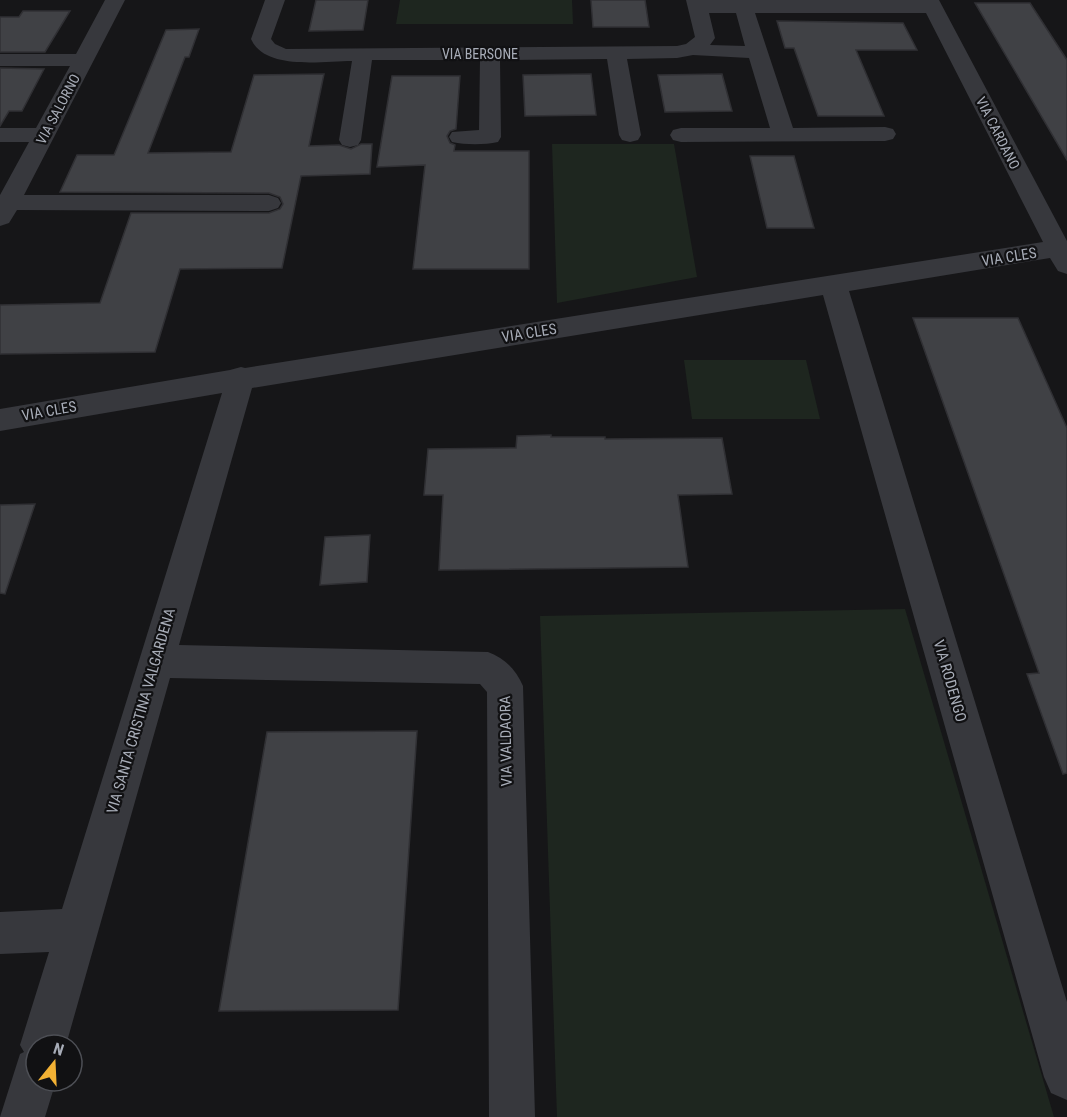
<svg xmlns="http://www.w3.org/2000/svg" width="1067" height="1117" font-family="'Roboto Condensed',sans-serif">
<rect width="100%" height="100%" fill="#161618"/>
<g fill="#1e261f">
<path d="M400,0h172l1,24h-177z"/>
<path d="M552,144h122l23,133 -140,26z"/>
<path d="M684,360h122l14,59h-128z"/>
<path d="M905,609l149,508h-497l-17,-501z"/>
</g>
<g fill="#404145" stroke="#303034" stroke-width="1.5">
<path d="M316,0h52l-5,30 -54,1z"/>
<path d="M591,0h54l4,27h-56z"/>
<path d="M975,3h55l37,57v100z"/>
<path d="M23,11h47l-25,41h-45v-35h19z"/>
<path d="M777,21l126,2 14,27h-61l28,66h-66l-24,-68h-9z"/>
<path d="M199,29l-10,28h-4l-37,96 83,-1 23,-77 70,-1 -15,72 30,-1 12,4 10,-5h11l-2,30 -69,2 -19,92 -102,1 -25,83 -155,2v-49l100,-2 31,-90h138l11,-4 3,-5 -3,-7 -11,-4 -209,-1 17,-37h37l52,-125z"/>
<path d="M0,68l44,1 -22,42h-13l-9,15z"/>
<path d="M591,74l5,41 -71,1 -2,-41z"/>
<path d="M722,74l10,37 -67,1 -7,-37z"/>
<path d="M392,76h68l-4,53 -6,2 -3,5 3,7 5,2 -1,6h75v118h-116l12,-104 -48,2z"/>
<path d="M750,156h44l20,72h-47z"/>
<path d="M913,318h105l49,110v345l-4,1 -36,-100 12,-1z"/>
<path d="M551,435v2h54v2l117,-1 10,56 -54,1 10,72 -249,3 4,-75h-19l4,-46 88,-1 1,-12z"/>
<path d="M35,504l-30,90 -5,-1v-88z"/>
<path d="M370,535l-3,47 -47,3 5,-48z"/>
<path d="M417,731l-19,279 -179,1 48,-279z"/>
</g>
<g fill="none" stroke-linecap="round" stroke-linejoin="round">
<g fill="#37383d" fill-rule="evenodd">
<path d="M105,0h20l-101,195h245l9,3 3,5 -3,5 -9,3 -252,-1 -8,13 -9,3v-31l29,-53h-29v-14h36l34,-62h-70v-12h76z"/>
<path d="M265,0h20l-14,39 4,5 11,5 391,-3 9,-2 9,-7 -9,-37h253l128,241v33l-9,-3 -8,-13 -201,33 218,711v98l-16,-7 -7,-16 -221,-782 -571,93 -73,257 309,7c17,6 28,18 35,34l12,431h-46l-2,-425 -7,-8 -310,-6 -104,367h-30v36h20l-11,36h-45l20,-63 4,-2 -4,-7 29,-93 -49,2v-42l62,-3 160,-516 -222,38v-22l230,-39 11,-3 4,1 798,-126 -117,-229h-171l38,115 92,-1 8,2 3,5 -3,5 -8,2 -204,1 -8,-2 -3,-5 3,-5 8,-2h89l-21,-70 -56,-3 -16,3 -50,1 14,76 -3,5 -8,2 -8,-2 -3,-5 -12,-76 -107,1 1,77 -3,5c-14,3 -32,3 -46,0l-3,-5 3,-5 27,-2 1,-70h-108l-11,80 -3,5 -8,2 -8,-2 -3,-5 13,-79c-30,0 -87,10 -101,-22zM709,13h27l9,33 -35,-1 5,-7z"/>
</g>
</g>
<g text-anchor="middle" stroke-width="4.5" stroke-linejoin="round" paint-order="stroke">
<g font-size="14" fill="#a8adb8" stroke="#111113">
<text x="480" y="59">VIA BERSONE</text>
<text transform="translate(58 109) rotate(-62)" y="5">VIA SALORNO</text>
<text transform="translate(998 133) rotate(63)" y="5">VIA CARDANO</text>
</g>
<g font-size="15" fill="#a8adb8" stroke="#111113">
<text transform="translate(1009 257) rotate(-9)" y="5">VIA CLES</text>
<text transform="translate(529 333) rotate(-9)" y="5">VIA CLES</text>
<text transform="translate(49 411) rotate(-10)" y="5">VIA CLES</text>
<text transform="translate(950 681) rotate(74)" y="5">VIA RODENGO</text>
<text transform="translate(141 711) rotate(-74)" y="5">VIA SANTA CRISTINA VALGARDENA</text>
<text transform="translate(506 741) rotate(-91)" y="5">VIA VALDAORA</text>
</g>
</g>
<g transform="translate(54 1063) rotate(18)"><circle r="28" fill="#111113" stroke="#4d4f55" stroke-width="1.5"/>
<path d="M0-4.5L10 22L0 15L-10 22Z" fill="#f2b134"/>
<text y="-9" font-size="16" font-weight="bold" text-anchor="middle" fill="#a8adb8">N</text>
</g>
</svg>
